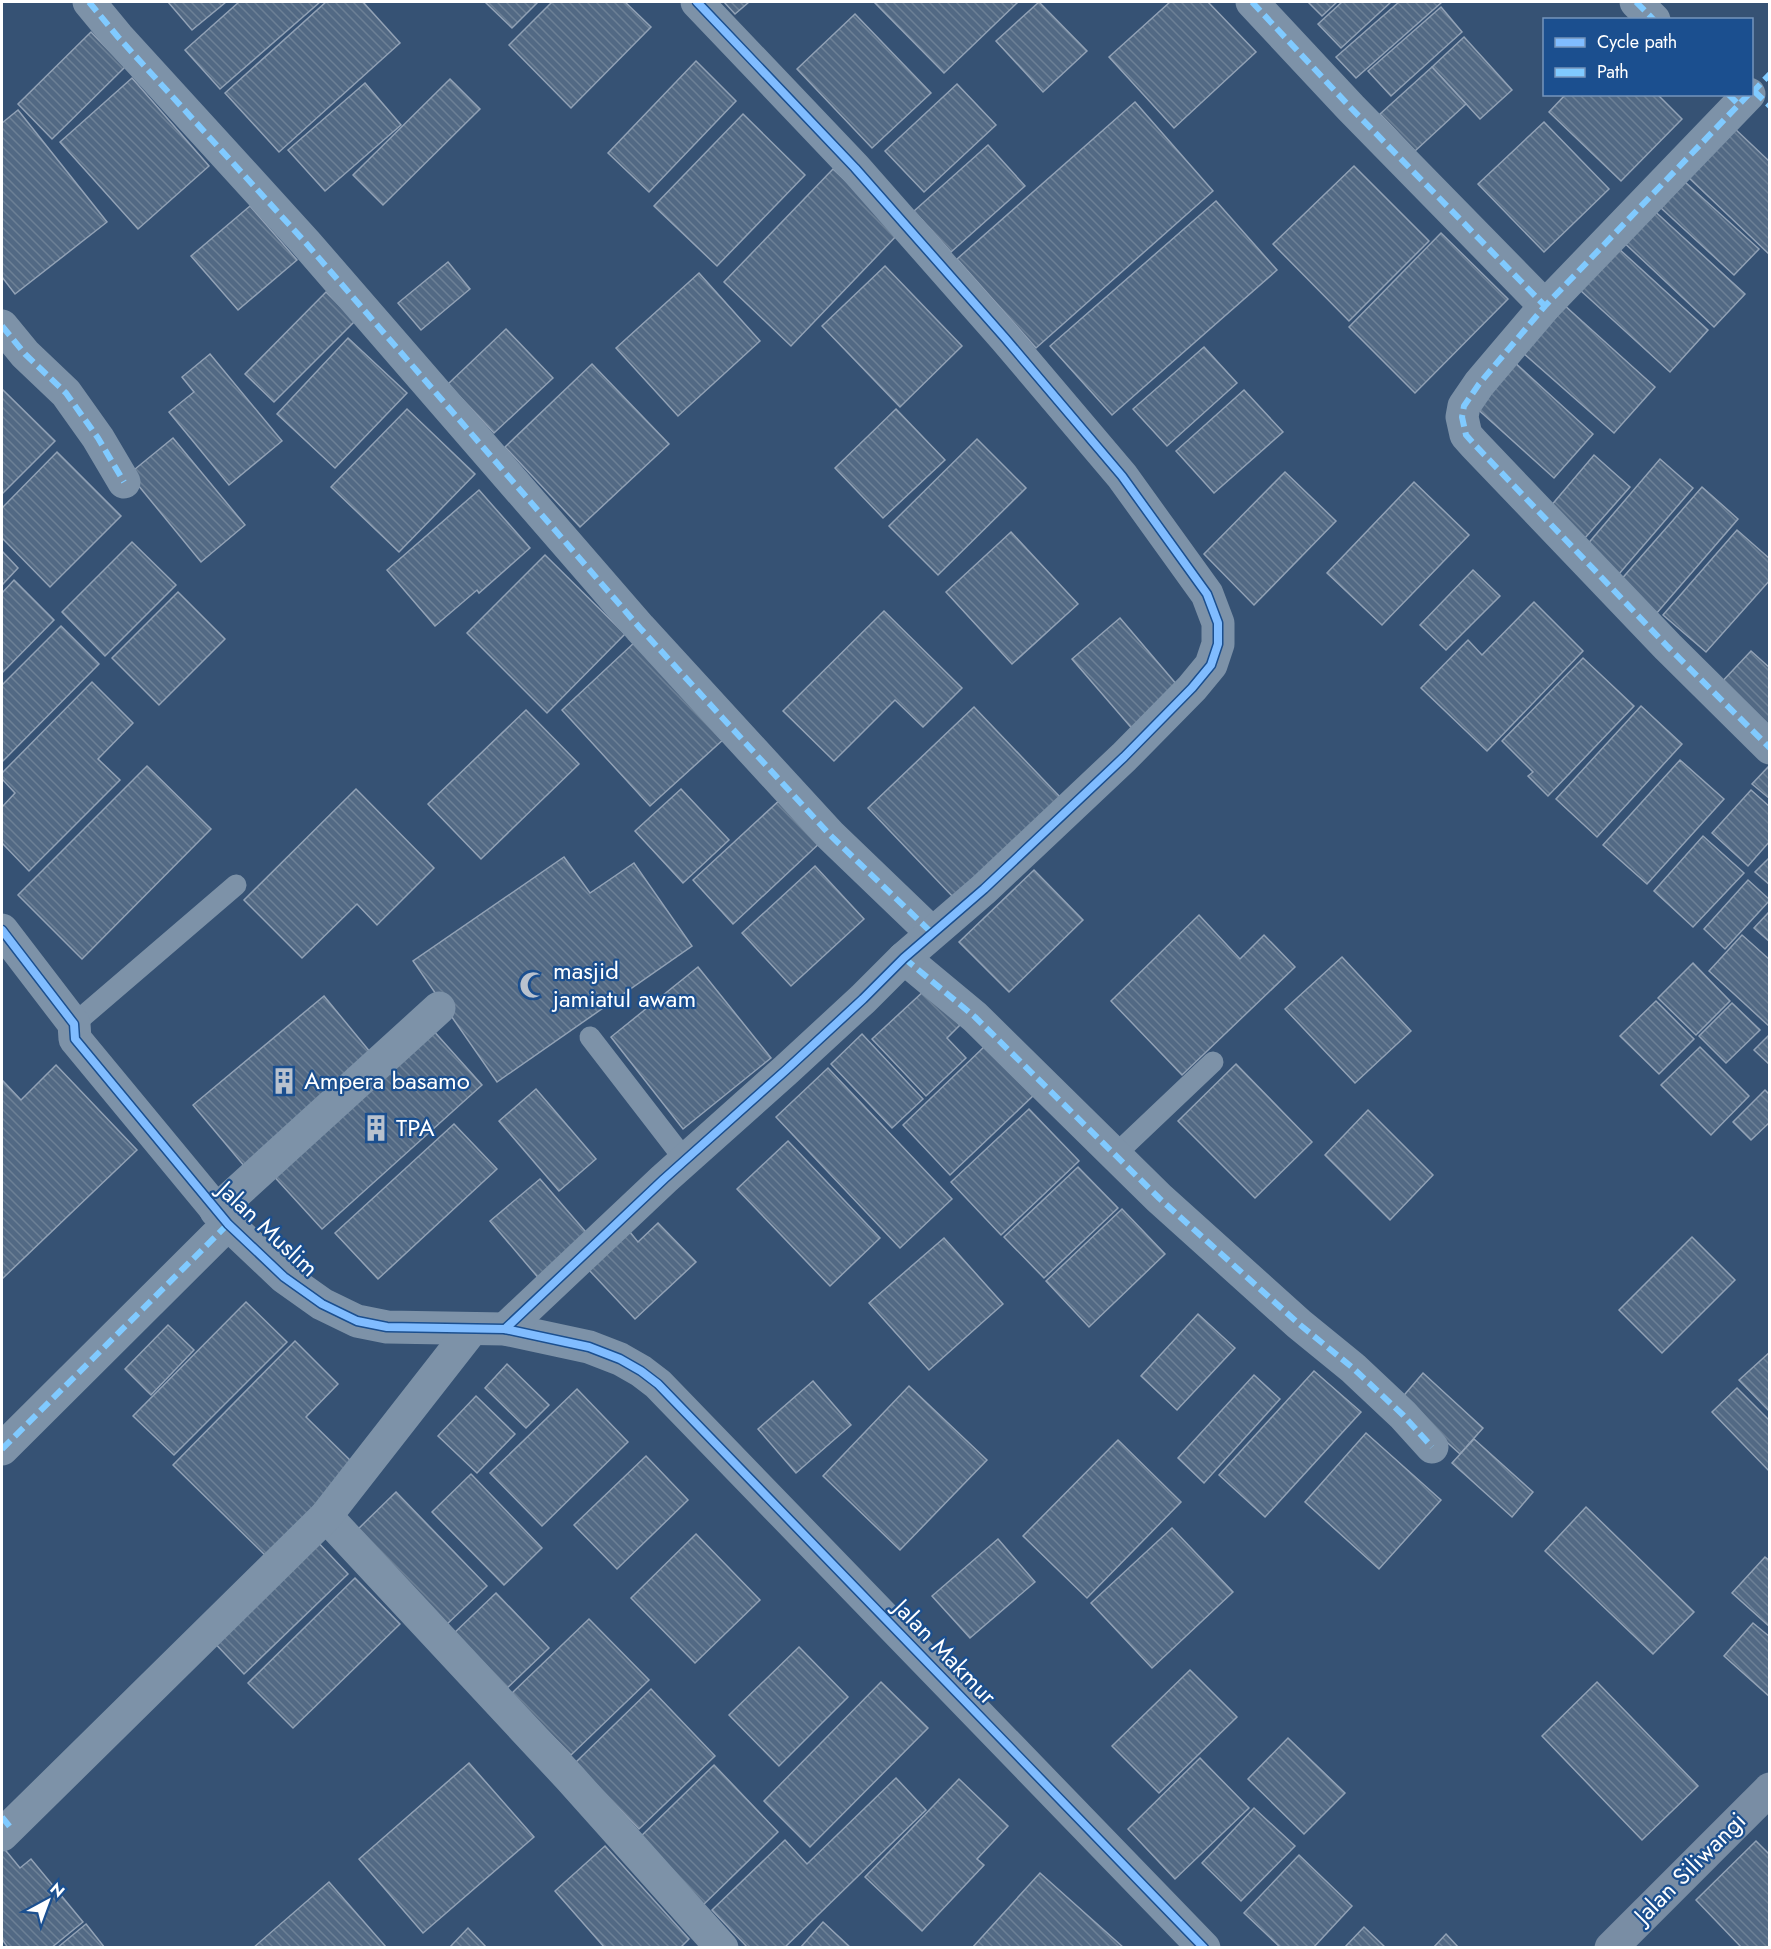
<svg xmlns="http://www.w3.org/2000/svg" width="1771" height="1949" font-family="Jost,sans-serif">
<defs>
<pattern id="building-back-hatch" width="6" height="6" patternUnits="userSpaceOnUse" patternTransform="scale(1.5)"><rect width="6" height="6" fill="#526984"/><path d="M-1 5l2 2M0 0l6 6M5-1l2 2" fill="none" stroke="#6c8096"/></pattern>
</defs>
<rect width="100%" height="100%" fill="#365274"/>
<g fill="url(#building-back-hatch)" stroke="#92a2b6" stroke-width="1.5">
<path d="M168,2h58l-34,28z"/>
<path d="M239,2h81l-100,87 -35,-39z"/>
<path d="M326,2h37l37,41 -121,109 -54,-59z"/>
<path d="M485,2h53l-26,26z"/>
<path d="M552,2h73l26,25 -80,81 -62,-63z"/>
<path d="M724,2h25l-14,12z"/>
<path d="M874,2h144l-74,71z"/>
<path d="M1039,2l48,49 -44,41 -47,-51z"/>
<path d="M1170,2h38l48,50 -82,76 -65,-71z"/>
<path d="M1308,2h29l-15,14z"/>
<path d="M1342,2h49l-50,46 -23,-24z"/>
<path d="M1399,2h43l-86,76 -20,-21z"/>
<path d="M1441,7l21,25 -71,64 -23,-25z"/>
<path d="M855,14l76,79 -59,55 -75,-79z"/>
<path d="M91,32l34,35 -73,72 -34,-35z"/>
<path d="M1464,37l48,53 -32,29 -48,-52z"/>
<path d="M696,61l40,40 -87,91 -41,-39z"/>
<path d="M1432,67l34,37 -51,47 -35,-37z"/>
<path d="M132,78l77,88 -71,63 -78,-87z"/>
<path d="M450,79l30,30 -97,96 -30,-30z"/>
<path d="M365,83l36,42 -76,66 -37,-41z"/>
<path d="M957,84l39,41 -72,67 -39,-41z"/>
<path d="M1566,94h91l25,25 -61,62 -72,-69z"/>
<path d="M1135,102l78,89 -177,157 -79,-89z"/>
<path d="M18,110l89,112 -92,72 -13,-17v-154z"/>
<path d="M743,114l62,61 -88,91 -63,-60z"/>
<path d="M1544,122l65,67 -65,63 -66,-68z"/>
<path d="M1733,127l37,35v93l-83,-79z"/>
<path d="M988,145l37,41 -74,66 -37,-41z"/>
<path d="M1354,166l75,75 -80,80 -76,-77z"/>
<path d="M833,169l67,63 -109,114 -67,-64z"/>
<path d="M1685,182l74,67 -25,26 -73,-67z"/>
<path d="M1216,201l61,69 -165,145 -62,-69z"/>
<path d="M1648,205l97,89 -31,33 -96,-90z"/>
<path d="M250,206l47,54 -59,50 -47,-54z"/>
<path d="M1441,233l67,66 -93,94 -66,-66z"/>
<path d="M1618,248l90,82 -38,42 -90,-82z"/>
<path d="M448,262l22,27 -49,41 -23,-27z"/>
<path d="M885,266l77,80 -62,61 -78,-81z"/>
<path d="M699,273l61,68 -82,75 -62,-68z"/>
<path d="M326,292l29,29 -81,81 -29,-28z"/>
<path d="M1563,304l92,83 -41,46 -93,-82z"/>
<path d="M506,329l47,49 -59,55 -46,-49z"/>
<path d="M348,338l59,55 -72,75 -58,-54z"/>
<path d="M1204,347l33,36 -70,63 -34,-37z"/>
<path d="M210,354l72,87 -53,44 -60,-73 25,-20 -12,-15z"/>
<path d="M1512,360l81,74 -39,44 -81,-73z"/>
<path d="M592,364l77,80 -89,83 -75,-80z"/>
<path d="M2,389l53,52 -53,53z"/>
<path d="M1244,390l39,42 -69,61 -38,-42z"/>
<path d="M407,409l68,65 -76,78 -68,-65z"/>
<path d="M896,409l49,51 -62,58 -48,-50z"/>
<path d="M173,438l72,87 -44,37 -72,-88z"/>
<path d="M977,439l49,49 -88,87 -49,-49z"/>
<path d="M57,452l64,64 -71,71 -48,-49v-30z"/>
<path d="M1594,455l36,32 -45,51 -35,-31z"/>
<path d="M1660,459l33,29 -74,86 -33,-28z"/>
<path d="M1285,472l51,49 -82,84 -50,-51z"/>
<path d="M1414,482l55,53 -87,90 -55,-52z"/>
<path d="M1702,487l36,32 -82,95 -37,-32z"/>
<path d="M479,490l51,58 -51,45 -2,-3 -42,36 -48,-56z"/>
<path d="M1737,530l33,29v21l-64,72 -43,-37z"/>
<path d="M1011,532l67,72 -66,60 -66,-72z"/>
<path d="M132,542l44,43 -71,71 -43,-44z"/>
<path d="M2,551l16,17 -16,17z"/>
<path d="M545,555l80,79 -78,79 -80,-80z"/>
<path d="M1473,570l27,26 -54,54 -26,-25z"/>
<path d="M14,580l40,40 -52,53v-80z"/>
<path d="M178,592l47,47 -66,66 -47,-47z"/>
<path d="M1534,602l49,49 -96,100 -66,-63 47,-48 14,15z"/>
<path d="M884,611l78,77 -39,39 -28,-27 -61,61 -51,-50z"/>
<path d="M1120,618l63,74 -48,40 -63,-73z"/>
<path d="M61,626l38,38 -97,98v-77z"/>
<path d="M636,641l89,97 -75,68 -88,-96z"/>
<path d="M1751,651l19,17v70l-53,-51z"/>
<path d="M1583,658l51,48 -86,90 -20,-20 5,-4 -31,-31z"/>
<path d="M92,682l41,41 -35,36 22,21 -91,91 -27,-28v-36l13,-14 -13,-14v-6z"/>
<path d="M1641,706l41,38 -85,93 -41,-38z"/>
<path d="M974,707l86,90 -106,101 -86,-90z"/>
<path d="M526,710l53,54 -98,95 -53,-55z"/>
<path d="M1680,760l44,39 -77,85 -44,-39z"/>
<path d="M1770,765v34l-18,-15z"/>
<path d="M147,766l64,63 -129,130 -64,-64z"/>
<path d="M356,789l78,79 -57,57 -20,-21 -55,54 -58,-58z"/>
<path d="M681,789l48,51 -46,43 -48,-52z"/>
<path d="M1751,790l19,17v34l-22,25 -36,-33z"/>
<path d="M783,797l40,43 -90,84 -40,-44z"/>
<path d="M1703,836l41,37 -51,54 -39,-36z"/>
<path d="M564,857l26,36 44,-30 58,83 -195,136 -84,-121z"/>
<path d="M1770,857v28l-15,-13z"/>
<path d="M815,866l49,53 -73,67 -49,-53z"/>
<path d="M1034,870l49,50 -74,72 -50,-50z"/>
<path d="M1748,880l22,20 -45,49 -21,-20z"/>
<path d="M1770,911v31l-16,-14z"/>
<path d="M1199,915l41,44 24,-24 31,32 -113,108 -71,-74z"/>
<path d="M1742,935l28,25v67l-61,-56z"/>
<path d="M1342,957l69,74 -56,52 -70,-74z"/>
<path d="M1693,963l37,38 -34,34 -38,-37z"/>
<path d="M698,967l73,91 -88,71 -72,-92z"/>
<path d="M926,989l34,36 -13,13 19,20 -40,38 -54,-57z"/>
<path d="M324,996l51,62 -130,109 -52,-62z"/>
<path d="M1656,1001l38,38 -35,35 -39,-38z"/>
<path d="M1732,1003l28,27 -34,33 -27,-27z"/>
<path d="M431,1028l51,57 -160,144 -52,-57z"/>
<path d="M862,1034l61,65 -31,29 -61,-64z"/>
<path d="M1768,1036l2,2v27l-16,-15z"/>
<path d="M987,1044l48,50 -85,81 -47,-50z"/>
<path d="M1700,1047l49,49 -38,39 -50,-50z"/>
<path d="M1236,1064l76,78 -57,56 -77,-77z"/>
<path d="M56,1065l81,85 -135,129v-199l19,20z"/>
<path d="M828,1068l124,131 -52,49 -124,-131z"/>
<path d="M536,1089l60,70 -37,32 -60,-70z"/>
<path d="M1765,1090l5,5v27l-19,18 -18,-18z"/>
<path d="M1029,1109l50,52 -78,74 -50,-53z"/>
<path d="M1368,1110l65,65 -43,45 -65,-65z"/>
<path d="M454,1124l43,45 -119,110 -43,-46z"/>
<path d="M788,1141l92,97 -50,48 -93,-97z"/>
<path d="M1078,1167l40,41 -74,70 -40,-41z"/>
<path d="M540,1179l51,59 -50,43 -51,-60z"/>
<path d="M1122,1209l43,45 -76,73 -43,-46z"/>
<path d="M658,1223l38,39 -61,57 -46,-49 41,-38 8,10z"/>
<path d="M1692,1237l43,43 -73,73 -43,-43z"/>
<path d="M944,1238l59,66 -74,66 -60,-67z"/>
<path d="M246,1302l41,40 -113,113 -41,-39z"/>
<path d="M1198,1314l37,34 -58,62 -36,-34z"/>
<path d="M168,1325l26,25 -43,45 -26,-26z"/>
<path d="M295,1341l43,43 -32,33 51,50 -89,91 -95,-93z"/>
<path d="M1770,1352v60l-31,-32z"/>
<path d="M507,1364l42,41 -23,23 -41,-40z"/>
<path d="M1314,1371l47,41 -96,105 -46,-42z"/>
<path d="M1423,1373l60,55 -23,26 -60,-54z"/>
<path d="M1254,1375l26,24 -76,84 -26,-25z"/>
<path d="M813,1381l38,44 -55,48 -38,-44z"/>
<path d="M909,1386l78,74 -87,90 -77,-74z"/>
<path d="M1737,1388l33,33v51l-58,-60z"/>
<path d="M577,1389l51,53 -86,84 -52,-53z"/>
<path d="M476,1396l39,38 -38,39 -39,-37z"/>
<path d="M1366,1433l75,67 -62,69 -74,-67z"/>
<path d="M1474,1439l59,53 -21,25 -60,-54z"/>
<path d="M1118,1440l63,62 -94,96 -64,-62z"/>
<path d="M646,1456l42,44 -71,69 -43,-44z"/>
<path d="M471,1474l71,74 -38,37 -72,-73z"/>
<path d="M396,1492l91,94 -43,41 -90,-94z"/>
<path d="M1586,1507l108,105 -41,42 -108,-103z"/>
<path d="M1172,1528l61,64 -81,76 -61,-65z"/>
<path d="M696,1534l64,66 -65,63 -64,-65z"/>
<path d="M312,1536l36,38 -104,100 -36,-38z"/>
<path d="M998,1539l37,43 -65,56 -38,-42z"/>
<path d="M1765,1557l5,4v66l-38,-34z"/>
<path d="M355,1578l45,46 -107,104 -45,-45z"/>
<path d="M496,1593l53,55 -46,44 -53,-55z"/>
<path d="M589,1619l60,61 -78,75 -60,-61z"/>
<path d="M1753,1623l17,14v60l-46,-41z"/>
<path d="M799,1647l49,50 -69,69 -50,-51z"/>
<path d="M1190,1670l47,47 -78,76 -47,-47z"/>
<path d="M881,1682l47,46 -118,119 -46,-46z"/>
<path d="M1597,1682l101,104 -56,54 -100,-104z"/>
<path d="M651,1689l64,67 -76,73 -64,-66z"/>
<path d="M1288,1738l57,55 -41,41 -56,-55z"/>
<path d="M1200,1758l49,50 -74,71 -47,-50z"/>
<path d="M469,1763l65,74 -111,96 -64,-74z"/>
<path d="M714,1765l64,67 -78,76 -65,-66z"/>
<path d="M896,1778l30,32 -142,138h-36l-36,-38 73,-70 22,24z"/>
<path d="M959,1779l49,47 -31,33 7,6 -62,66 -57,-54z"/>
<path d="M1254,1808l41,38 -54,55 -39,-38z"/>
<path d="M1756,1841l14,14v93h-28l-46,-48z"/>
<path d="M2,1846l18,22 11,-9 52,63 -32,26h-43l-6,-9z"/>
<path d="M605,1846l84,93 -9,9h-75l-50,-57z"/>
<path d="M1299,1855l53,51 -39,42h-32l-37,-35z"/>
<path d="M1040,1873l84,75h-152z"/>
<path d="M329,1882l57,65 -133,1z"/>
<path d="M823,1922l28,26h-51z"/>
<path d="M86,1924l19,24h-48z"/>
<path d="M1364,1927l22,21h-42z"/>
<path d="M468,1928l19,20h-38z"/>
<path d="M1446,1934l13,14h-26z"/>
</g>
<g fill="none" stroke-linecap="round" stroke-linejoin="round">
<g stroke="#7d92a8" stroke-width="21">
<path d="M74,1024l162,-139"/>
<path d="M590,1037l95,123"/>
<path d="M1116,1154l97,-92"/>
</g>
<g stroke="#7d92a8" stroke-width="33">
<path d="M89,2l29,35 187,205 335,386 190,207 102,98"/>
<path d="M1252,2l99,106 194,198"/>
<path d="M1636,2l18,18"/>
<path d="M1749,94l-204,212 -66,78 -15,22 -2,11 4,18 8,9 194,203 102,101"/>
<path d="M2,326l23,28 41,39 32,45 26,44"/>
<path d="M2,930l72,94 1,15 153,185 56,53 38,27 35,17 30,6 118,2 84,18 31,12 21,12 17,13 546,564"/>
<path d="M904,958l71,59 184,181 140,126 54,44 50,47 29,32"/>
<path d="M216,1211l223,-203"/>
<path d="M505,1329l159,-150 122,-109 77,-71 41,-41 80,-69 140,-132 68,-69 19,-23 7,-21v-21l-11,-29 -85,-118 -117,-138 -150,-170 -158,-166"/>
<path d="M2,1449l226,-225"/>
<path d="M326,1516l244,262 152,170"/>
<path d="M2,1835l324,-319 146,-187"/>
</g>
<path stroke="#798da4" stroke-width="33" d="M1611,1948l159,-159"/>
<g stroke="#80caff" stroke-width="6" stroke-dasharray="12 6" stroke-linecap="butt">
<path d="M89,2l29,35 187,205 335,386 190,207 102,98"/>
<path d="M1252,2l99,106 194,198"/>
<path d="M1636,2l18,18"/>
<path d="M1754,91l16,15"/>
<path d="M1752,93l18,-19"/>
<path d="M1728,94l10,10"/>
<path d="M1749,94l-204,212 -66,78 -15,22 -2,11 4,18 8,9 194,203 102,101"/>
<path d="M2,326l23,28 41,39 32,45 26,44"/>
<path d="M904,958l71,59 184,181 140,126 54,44 50,47 29,32"/>
<path d="M2,1449l226,-225"/>
<path d="M2,1817l8,10"/>
</g>
<defs>
<g id="cycleway">
<path d="M2,930l72,94 1,15 153,185 56,53 38,27 35,17 30,6 118,2 84,18 31,12 21,12 17,13 546,564"/>
<path d="M505,1329l159,-150 122,-109 77,-71 41,-41 80,-69 140,-132 68,-69 19,-23 7,-21v-21l-11,-29 -85,-118 -117,-138 -150,-170 -158,-166"/>
</g>
</defs>
<use href="#cycleway" stroke="#1b4f8f" stroke-width="11"/>
<use href="#cycleway" stroke="#80bcff" stroke-width="8"/>
</g>
<defs>
<symbol id="mosque-bare" viewBox="-9 -9 18 18"><path d="M3.5-4.9A6 6 0 1 0 3.5 4.9A5 5 0 1 1 3.5-4.9Z" fill="#b9c2ce" stroke="#1b4f8f" stroke-width="2.5" paint-order="stroke"/></symbol>
<symbol id="building-bare" viewBox="-9 -9 18 18"><path d="M-4-6H4V6H1V3H-1V6H-4ZM-2.5-4.3h1.7v1.8h-1.7ZM.8-4.3h1.7v1.8H.8ZM-2.5-1h1.7V.8h-1.7ZM.8-1h1.7V.8H.8Z" fill="#b9c2ce" stroke="#1b4f8f" stroke-width="2.5" paint-order="stroke"/></symbol>
</defs>
<g fill-rule="evenodd">
<use href="#mosque-bare" x="514" y="966" width="38" height="38"/>
<use href="#building-bare" x="265" y="1062" width="38" height="38"/>
<use href="#building-bare" x="357" y="1109" width="38" height="38"/>
</g>
<g text-anchor="middle" stroke-width="4.5" stroke-linejoin="round" paint-order="stroke">
<g font-size="24" fill="#fff" stroke="#1b4f8f" text-anchor="start">
<text x="553" y="979">masjid<tspan x="553" dy="28">jamiatul awam</tspan></text>
<text x="304" y="1089">Ampera basamo</text>
<text x="396" y="1136">TPA</text>
</g>
<g font-size="24" fill="#fff" stroke="#1b4f8f">
<text transform="translate(268 1229) rotate(43)" y="8">Jalan Muslim</text>
<text transform="translate(945 1652) rotate(46)" y="8">Jalan Makmur</text>
<text transform="translate(1690 1868) rotate(-45)" y="8">Jalan Siliwangi</text>
</g>
</g>
<rect width="1771" height="1949" fill="none" stroke="#ffffff" stroke-width="6"/>
<rect x="1543" y="18" width="210" height="78" fill="#1b4f8f" stroke="#7695bc" stroke-width="1.5"/>
<rect x="1555" y="38" width="30" height="9" fill="#80bcff" stroke="#7695bc" stroke-width="1.5"/>
<text x="1597" y="48" font-size="18" fill="#ffffff">Cycle path</text>
<rect x="1555" y="68" width="30" height="9" fill="#80caff" stroke="#7695bc" stroke-width="1.5"/>
<text x="1597" y="78" font-size="18" fill="#ffffff">Path</text>
<g transform="translate(48 1901) rotate(41)" stroke="#1b4f8f" stroke-width="4.5" paint-order="stroke">
<path d="M0-4.5L10 22L0 15L-10 22Z" fill="#ffffff"/>
<text y="-9" font-size="16" font-weight="bold" text-anchor="middle" fill="#ffffff">N</text>
</g>
</svg>
